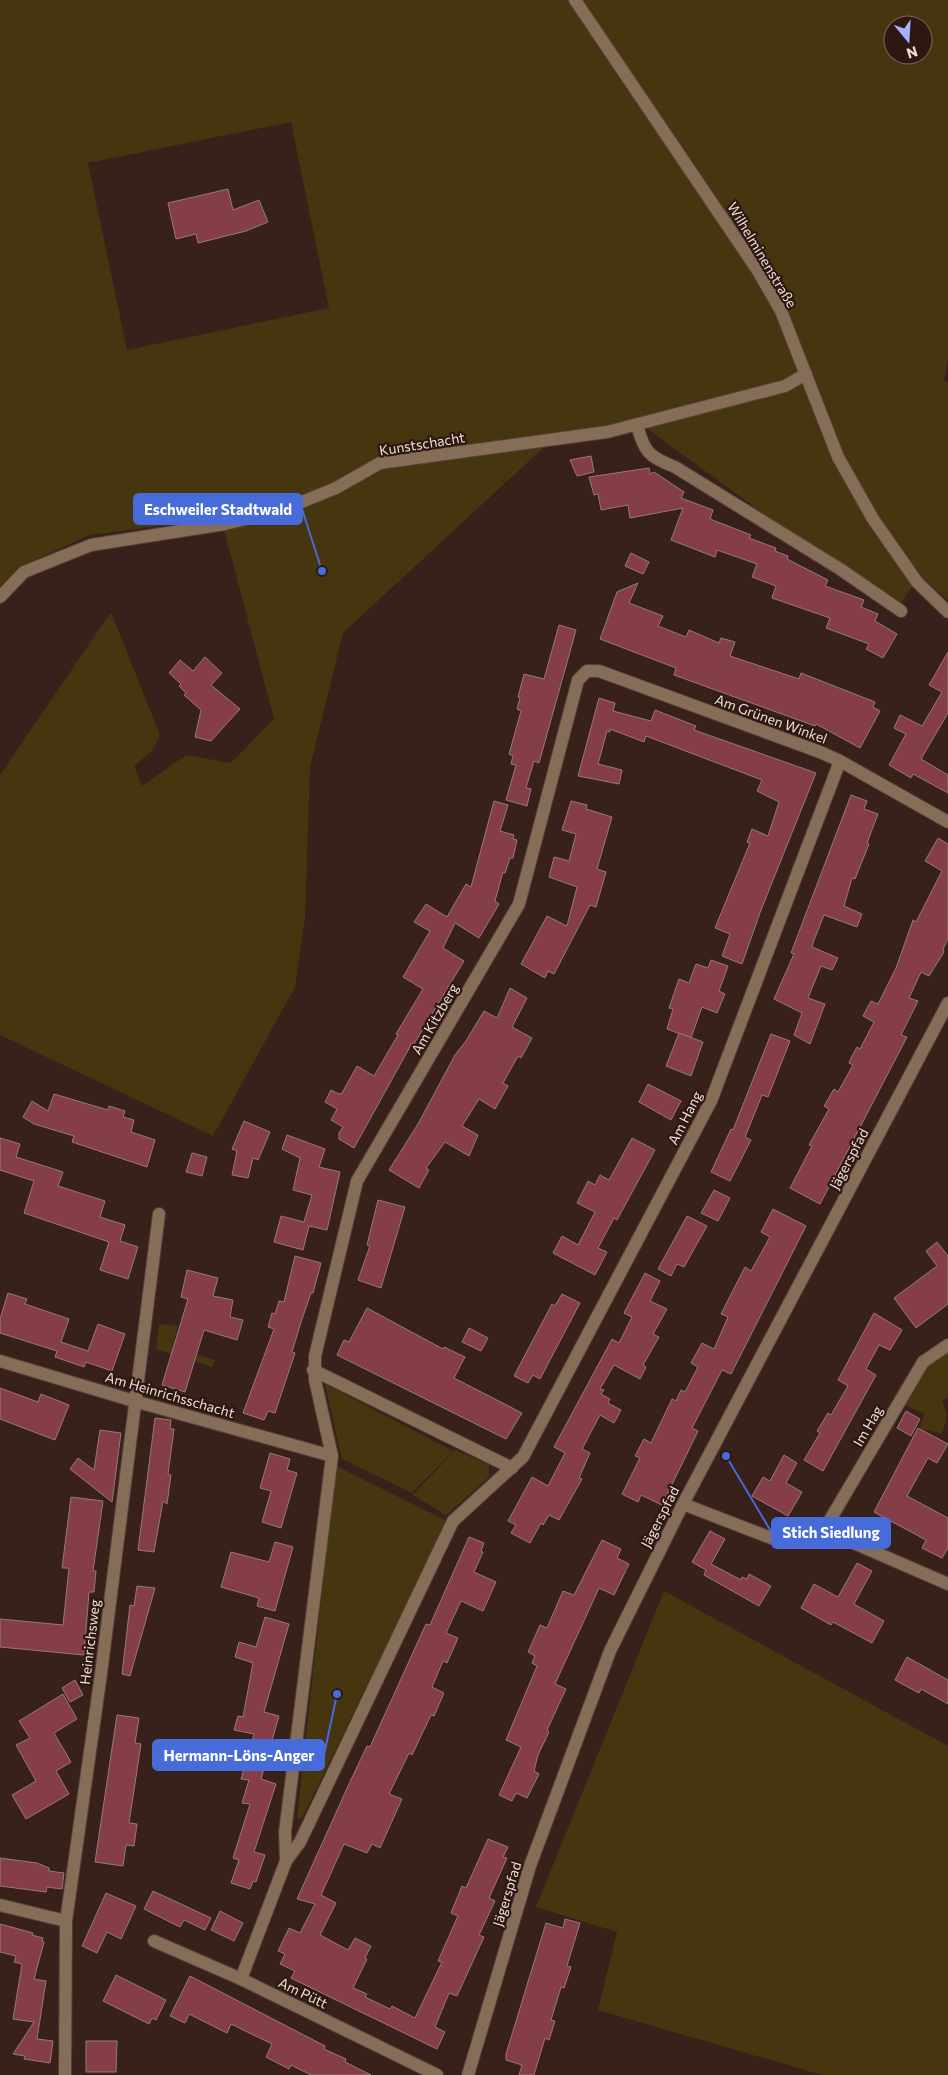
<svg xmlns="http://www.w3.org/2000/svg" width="948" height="2075" font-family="Commissioner,sans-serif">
<rect width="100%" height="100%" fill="#37211a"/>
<g fill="#463610" fill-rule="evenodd">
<path d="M0,0h948v359l-4,22 4,1v218l-28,-25 -24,35 -261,-190 -79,16 -213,197 -33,134 -5,151 -10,69 -82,149 -213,-101v-260l111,-163 49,123 -8,16 -18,15 8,20 44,-31 45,8 43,-44 -53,-201 -131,17 -71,32 -19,20zM893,25h30v30h-30zM291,122l38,186 -202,42 -39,-187z"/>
<path d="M159,1324l19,2 -6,21 43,13 -3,7 -56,-18z"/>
<path d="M948,1353v43l-6,5c6,14 6,20 -1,33l-21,-6 4,-14 -21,-10 24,-37z"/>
<path d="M325,1384l128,67 -41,42 -70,-34z"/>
<path d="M455,1450l34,15v12l-43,38 -33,-20z"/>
<path d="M336,1466l111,55 -146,299 -4,-2z"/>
<path d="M664,1591l284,155v329h-126l-224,-65 19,-78 -81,-25z"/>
</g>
<g fill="#853e47" stroke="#97797b">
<path d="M228,189l5,21 26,-10 9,22 -22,9 -48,12 -2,-9 -20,5 -8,-36z"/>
<path d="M591,456l3,16 -17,4 -7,-16z"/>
<path d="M649,468l1,6 4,-2 30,20 -3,6 32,12 -3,9 41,16 -2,3 27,10 -1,3 13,5 -1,3 41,21 -3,6 39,14 -3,7 17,7 -3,7 22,13 -14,24 -17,-9 3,-5 -43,-16 4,-10 -58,-20 4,-12 -24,-9 5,-13 -40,-14 -2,7 -44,-17 12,-32 -53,10 -2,-13 -27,5 -3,-16 -4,1 -5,-18z"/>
<path d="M631,553l18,9 -6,12 -18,-8z"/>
<path d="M638,583l-9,20 34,13 -5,10 28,11 3,-7 30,13 2,-5 14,4 -5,14 69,23 2,-6 74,29 -2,5 7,4 -20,37 -44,-24 -1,2 -141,-51 2,-7 -76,-29 17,-47z"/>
<path d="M559,625l17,5 -37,133 -5,-2 -8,27 5,1 -4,17 -21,-6 10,-35 -5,-1 2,-8 -4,-2 12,-43 -4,-2 3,-11 -2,-1 6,-23 20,5z"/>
<path d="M948,652v61l-27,46 27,16v18l-35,-19 -2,4 -22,-13 17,-31 -12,-6 6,-13 22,11 20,-34 -13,-7z"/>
<path d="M205,657l17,16 -11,12 29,24 -29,32 -16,-4 6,-27 -17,-15 2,-2 -7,-7 2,-2 -12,-11 11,-13 13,11z"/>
<path d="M599,698l16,5 -2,8 38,10 4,-11 41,16 -2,4 122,43 -55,137 -19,54 -20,-8 8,-22 -15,-6 35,-85 -3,-1 5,-13 16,7 11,-34 -22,-11 5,-11 -116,-44 -2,6 -34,-13v3l-3,-1 -9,33 24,6 -3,14 -41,-8z"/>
<path d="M851,795l16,6 -3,8 14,5 -11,29 2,1 -14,35 -3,-1 -8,28 18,8 -5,13 -33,-12 -10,25 -2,7 26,11 -6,12 -11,-4 -13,32 17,6 -15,40 -16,-9 8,-22 -28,-14 20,-45 -3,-1z"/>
<path d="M494,801l14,4 -8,26 14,4 -1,4 4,1 -4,18h-3l-5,15 -2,-1 -8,29 4,3 -20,34 -24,-15 -12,25 21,13 -50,83 -2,-1 -58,105 -15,-9v-6l4,-6 -12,-7 6,-11 -12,-7 6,-12 8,4 3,-1 15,-27 17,10 24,-41 -2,-1 27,-45 -20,-12 27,-46 -16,-9 12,-18 21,13 19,-33 5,3z"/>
<path d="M571,801l16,4 -1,4 26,8 -15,52 9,3 -10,35 -6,-2 -36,69 -6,-3 -3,7 -24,-14 26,-48 20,10 10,-39 -28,-10 5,-20 15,4 7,-27 -14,-4z"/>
<path d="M938,838l10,6v95l-5,10 1,3 -15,24 -8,-4 -12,26 9,3 -17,34 6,2 -87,167 -30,-16 22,-42 -3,-1 20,-36 -5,-3 10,-17 4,3 15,-27 -4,-2 3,-7 5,-9 3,2 14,-27 -11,-6 8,-15 7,3 18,-36 17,-48 3,2 26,-51 -17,-10z"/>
<path d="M711,960l17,6 -9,25 6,3 -8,19 -15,-6 -11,31 -24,-9 6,-20 -4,-1 10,-29 10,4 7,-19 12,4z"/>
<path d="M510,988l17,10 -15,29 20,11 -11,20 -3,-2 -15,27 5,3 -13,23 -16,-10 -17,27 16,9 -9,21 -24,-14 -19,26 3,2 -10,18 -30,-18 29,-46 37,-69 11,-14 18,-30 13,7z"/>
<path d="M679,1033l24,9 -12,34 -25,-10z"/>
<path d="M771,1034l19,7 -22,56 -6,-2 -17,42 6,3 -21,41 -19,-9 20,-43 2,1z"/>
<path d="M648,1084l33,17 -10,19 -32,-18z"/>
<path d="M54,1094l54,16 1,-4 16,5 -2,6 11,3 -3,12 24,8 -8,27 -75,-25 2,-6 -40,-12 -11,-7 9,-16 16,10z"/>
<path d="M244,1121l26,11 -12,28 -5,-2 -5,20 -16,-3 5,-24 -5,-2z"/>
<path d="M287,1135l38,14 -6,18 21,5 -13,58 -18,-4 -6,24 -29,-8 7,-26 23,6 8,-27 -19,-5 7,-32 -18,-9z"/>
<path d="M0,1138l20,6 -4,13 47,15 -5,14 47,15 -5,16 25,8 -5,16 18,6 -10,32 -28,-9 9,-28 -85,-29 10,-32 -34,-11z"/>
<path d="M632,1138l23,12 -38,70 -3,-2 -16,30 9,4 -12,23 -42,-22 9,-17 16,9 17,-33 -18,-9 11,-22 7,4 5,-10 9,5z"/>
<path d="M192,1153l15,4 -5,19 -16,-4z"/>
<path d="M714,1190l16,8 -12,23 -17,-8z"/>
<path d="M378,1200l27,7 -24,81 -23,-8 12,-34 -3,-1z"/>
<path d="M773,1209l33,17 -75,148 -9,-4 -30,58 6,3 -36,74 -21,-10 -3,7 -16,-8 18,-36 -5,-2 9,-17 7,4 21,-44 4,2 5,-11 4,2 13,-25 -7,-4 11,-20 12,6 14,-32 -7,-3 24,-47 6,4 19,-34 -9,-5z"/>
<path d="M687,1216l20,10 -23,41 -7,-3 -6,12 -13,-7z"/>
<path d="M937,1242l11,14v48l-32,24 -22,-30 43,-32 -11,-15z"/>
<path d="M295,1256l26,7 -8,30h-2l-10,29 -9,30 3,1 -20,60 -7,-2 -4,9 -21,-7 31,-84 -6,-2 4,-14 3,1 4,-13 5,1z"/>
<path d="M187,1270l31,8 -5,18 20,4 -3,17 13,3 -6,20 -33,-10 -19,62 -23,-7 26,-86 -7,-2z"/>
<path d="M645,1273l15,8 -10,20 17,8 -14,25 6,3 -16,28 3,2 -6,12 -26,-14 -14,24 4,1 -3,4 9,5 -2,4 13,7 -7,13 -14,-8 -18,34 8,4 -11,25 3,1 -23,41 -10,-5 -6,10 -2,-2 -11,20 -19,-10 5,-8 -8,-4 24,-44 16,9 17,-33 -11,-6 58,-108 7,4 13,-26 -8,-4z"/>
<path d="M8,1293l19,6 -2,5 44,15 -8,23 27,9 10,-27 27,10 -13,37 -26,-9 -2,5 -29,-10 2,-6 -57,-18v-14z"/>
<path d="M562,1294l18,9 -40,76 -7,-4 -5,8 -14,-7 38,-72 3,2z"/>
<path d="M367,1308l76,41 1,-2 21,10 -11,21 68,35 -16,26 -169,-84 7,-15 5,2z"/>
<path d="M874,1313l28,17 -12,20 -11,-5 -13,24 10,6 -53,96 -19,-11 16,-27 -3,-2 11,-18 3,2 17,-29 -10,-6z"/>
<path d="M469,1328l19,10 -7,13 -19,-9z"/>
<path d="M0,1388l38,14 3,-8 28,11 -14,35 -55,-21z"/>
<path d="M906,1411l14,8 -9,17 -14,-8z"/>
<path d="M155,1418l16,2 -1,9h4l-6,45 3,1 -4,29 -4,-3 -9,51 -16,-2z"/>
<path d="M918,1428l30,16 -11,19 -9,-5 -21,38 41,22v30l-6,10 -20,-10 4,-8 -52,-28z"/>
<path d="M100,1430l21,3 -9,69 -42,-33 8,-11 16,12z"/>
<path d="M270,1453l20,6 -3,11 10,3 -16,55 -19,-6 9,-31 -11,-3z"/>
<path d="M784,1455l13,8 -11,20 16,9 -14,24 -36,-20 11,-19 7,4z"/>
<path d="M71,1497l32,4 -10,70h3l-2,21h-5l-5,63 -84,-8v-28l63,6 6,-57h-7z"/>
<path d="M710,1531l15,8 -14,25 30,16 1,-3 5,2 2,-5 22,12 -12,20 -55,-31 2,-5 -14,-8z"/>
<path d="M469,1537l15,6 -3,8 2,1 -9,20 22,10 -13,29 -22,-10 -15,32 12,5 -11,25 -4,-2 -11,26 12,6 -10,23 -3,-1 -19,40 -3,-2 -20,41 13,5 -22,49 -8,-4 -5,9 -23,-9 -23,51 15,8 -16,32 28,15 7,-12 16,8 -6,12 2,1 -14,29 14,6 -2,3 25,12 2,-3 23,12 27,-56 -4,-1 20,-45 -7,-3 11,-27 4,2 22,-49 20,8 -5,10 4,1 -18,40 6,3 -16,34 5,2 -27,59 -8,-3 -14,34 10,5 -8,17 -146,-71 4,-7 -15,-7 5,-10 -7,-3 11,-23 11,5 15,-29 -18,-5 52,-115 18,-38 3,1 56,-123 4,1z"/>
<path d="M602,1540l19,9 -4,9 12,6 -15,31 -15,-7 -44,96 11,5 -19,41 2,2 -11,23 -4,16 5,3 -12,24 -11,-5 -4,8 -13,-6 22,-48 -15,-7 31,-74 -5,-3 3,-7 -7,-4 12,-27 7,3 16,-37 11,4z"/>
<path d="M275,1542l18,5 -18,64 -18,-5 2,-8 -38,-11 10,-35 38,10z"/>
<path d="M857,1563l15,8 -18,33 30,17 -12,22 -39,-21 -2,3 -30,-17 13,-24 24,13z"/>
<path d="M137,1586l18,2 -25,88 -8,-2 8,-69 4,1z"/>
<path d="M265,1617l24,7 -25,88 15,4 -18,63 15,5 -22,68 11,3 -9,27 -3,-1 -3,8 -19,-6 8,-23 -6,-2 17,-54 -8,-1 7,-23 -8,-1 13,-45 -20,-4 4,-14 5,1 10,-54 -18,-6 4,-15 17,5z"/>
<path d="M907,1657l41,23v24l-27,-15 -2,4 -24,-13z"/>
<path d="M75,1680l8,15 -13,7 -8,-14z"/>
<path d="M63,1694l14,25 -23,14 17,29 -15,9 13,23 -43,25 -14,-24 24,-14 -20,-36 14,-7 -11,-17z"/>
<path d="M117,1715l22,3 -4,25 6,1 -12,79 8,1 -3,22 -8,-1 -3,21 -28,-4z"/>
<path d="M0,1858l37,5 12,5v3l15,2 -2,16 -15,-2 -1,5 -46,-6z"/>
<path d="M153,1891l58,27 -6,12 -21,-10 -4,7 -36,-18z"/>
<path d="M106,1893l30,13 -15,33 -14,-7 -10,21 -15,-7z"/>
<path d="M220,1911l23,12 -9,18 -23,-11z"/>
<path d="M565,1919l15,4 -13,43 4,1 -7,21 -3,-1 -10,33 4,1 -6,19 -4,-2 -11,37h-15l3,-10 -16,-5v-6l40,-131 17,5z"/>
<path d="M0,1924l33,9 -1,2 11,3 -1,3 2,1 -10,37 12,2 -9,58 16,2 -3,22 -26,-4 1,-3 -12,-2 21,-32 -21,-3 9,-55 -8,-2 2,-6 -16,-4z"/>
<path d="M116,1975l50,25 -10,20 -4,-2 -3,6 -46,-23z"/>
<path d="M190,1976l135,70 -1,3 22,10 -1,3 26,13h-60l-20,-10 -2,4 -23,-12 6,-13 -41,-20 -4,9 -38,-19 -4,9 -15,-7z"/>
<path d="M86,2041h31l-1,31h-30z"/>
</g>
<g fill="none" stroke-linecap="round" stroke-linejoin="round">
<defs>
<g id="minor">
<path d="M575,0l183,271 23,40 57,146 35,62 44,63 31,30"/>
<path d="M637,425c7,27 12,32 38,42l165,102 61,42"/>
<path d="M0,597l24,-25 67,-27 134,-21 57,-14 54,-22 44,-25 227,-31 178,-46 21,-12"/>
<path d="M0,1361l134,40 198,55"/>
<path d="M313,1370l199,98"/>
<path d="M683,1504l88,34 53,-8 124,54"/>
<path d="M824,1530l99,-168 25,-17"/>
<path d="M286,1861l-1,-29 47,-376 -17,-76v-24l42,-175 162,-277 59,-224 9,-9h12l221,81 20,9 108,61"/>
<path d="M0,1905l66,16"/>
<path d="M154,1941l87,38 196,96"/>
<path d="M241,1979l45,-118 14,-19 153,-321 70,-64 188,-356 129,-340"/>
<path d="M65,2075l1,-154 35,-247 58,-460"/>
<path d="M468,2075l62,-209 80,-215 73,-147 265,-501"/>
</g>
</defs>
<use href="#minor" stroke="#543f38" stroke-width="14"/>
<use href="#minor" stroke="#856d58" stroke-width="12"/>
</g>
<g text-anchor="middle" stroke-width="4.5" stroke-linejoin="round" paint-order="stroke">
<g font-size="14" fill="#edddd8" stroke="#2d1811">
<text transform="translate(762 255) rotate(59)" y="5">Wilhelminenstraße</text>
<text transform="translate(422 444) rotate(-9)" y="5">Kunstschacht</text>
<text transform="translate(771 719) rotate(20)" y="5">Am Grünen Winkel</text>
<text transform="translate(435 1019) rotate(-60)" y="5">Am Kitzberg</text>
<text transform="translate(685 1118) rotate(-63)" y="5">Am Hang</text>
<text transform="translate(849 1159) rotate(-62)" y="5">Jägerspfad</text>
<text transform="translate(170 1395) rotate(16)" y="5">Am Heinrichsschacht</text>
<text transform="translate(868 1426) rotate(-60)" y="5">Im Hag</text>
<text transform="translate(660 1517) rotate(-63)" y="5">Jägerspfad</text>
<text transform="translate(90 1642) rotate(-83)" y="5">Heinrichsweg</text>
<text transform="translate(507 1894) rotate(-73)" y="5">Jägerspfad</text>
<text transform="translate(303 1993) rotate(26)" y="5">Am Pütt</text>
</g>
</g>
<path fill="none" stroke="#476bd8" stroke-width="2" d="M322 571L302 509M726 1456L772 1533M337 1694L324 1755"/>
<g fill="#476bd8" stroke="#2d1811" stroke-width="2">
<circle cx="322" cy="571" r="5"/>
<circle cx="726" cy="1456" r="5"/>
<circle cx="337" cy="1694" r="5"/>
</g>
<g fill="#476bd8" stroke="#476bd8" stroke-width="2">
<rect x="134" y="494" width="168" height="30" rx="5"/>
<rect x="772" y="1518" width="118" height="30" rx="5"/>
<rect x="153" y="1740" width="171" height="30" rx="5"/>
</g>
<g font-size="15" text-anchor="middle" font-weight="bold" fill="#fff">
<text x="218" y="515">Eschweiler Stadtwald</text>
<text x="831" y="1538">Stich Siedlung</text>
<text x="239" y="1761">Hermann-Löns-Anger</text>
</g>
<g transform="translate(908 40) rotate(162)"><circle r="24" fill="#2d1811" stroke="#7a6761"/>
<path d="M0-4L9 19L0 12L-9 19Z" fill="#a6b1fc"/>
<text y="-8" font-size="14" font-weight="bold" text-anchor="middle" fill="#edddd8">N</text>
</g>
</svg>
